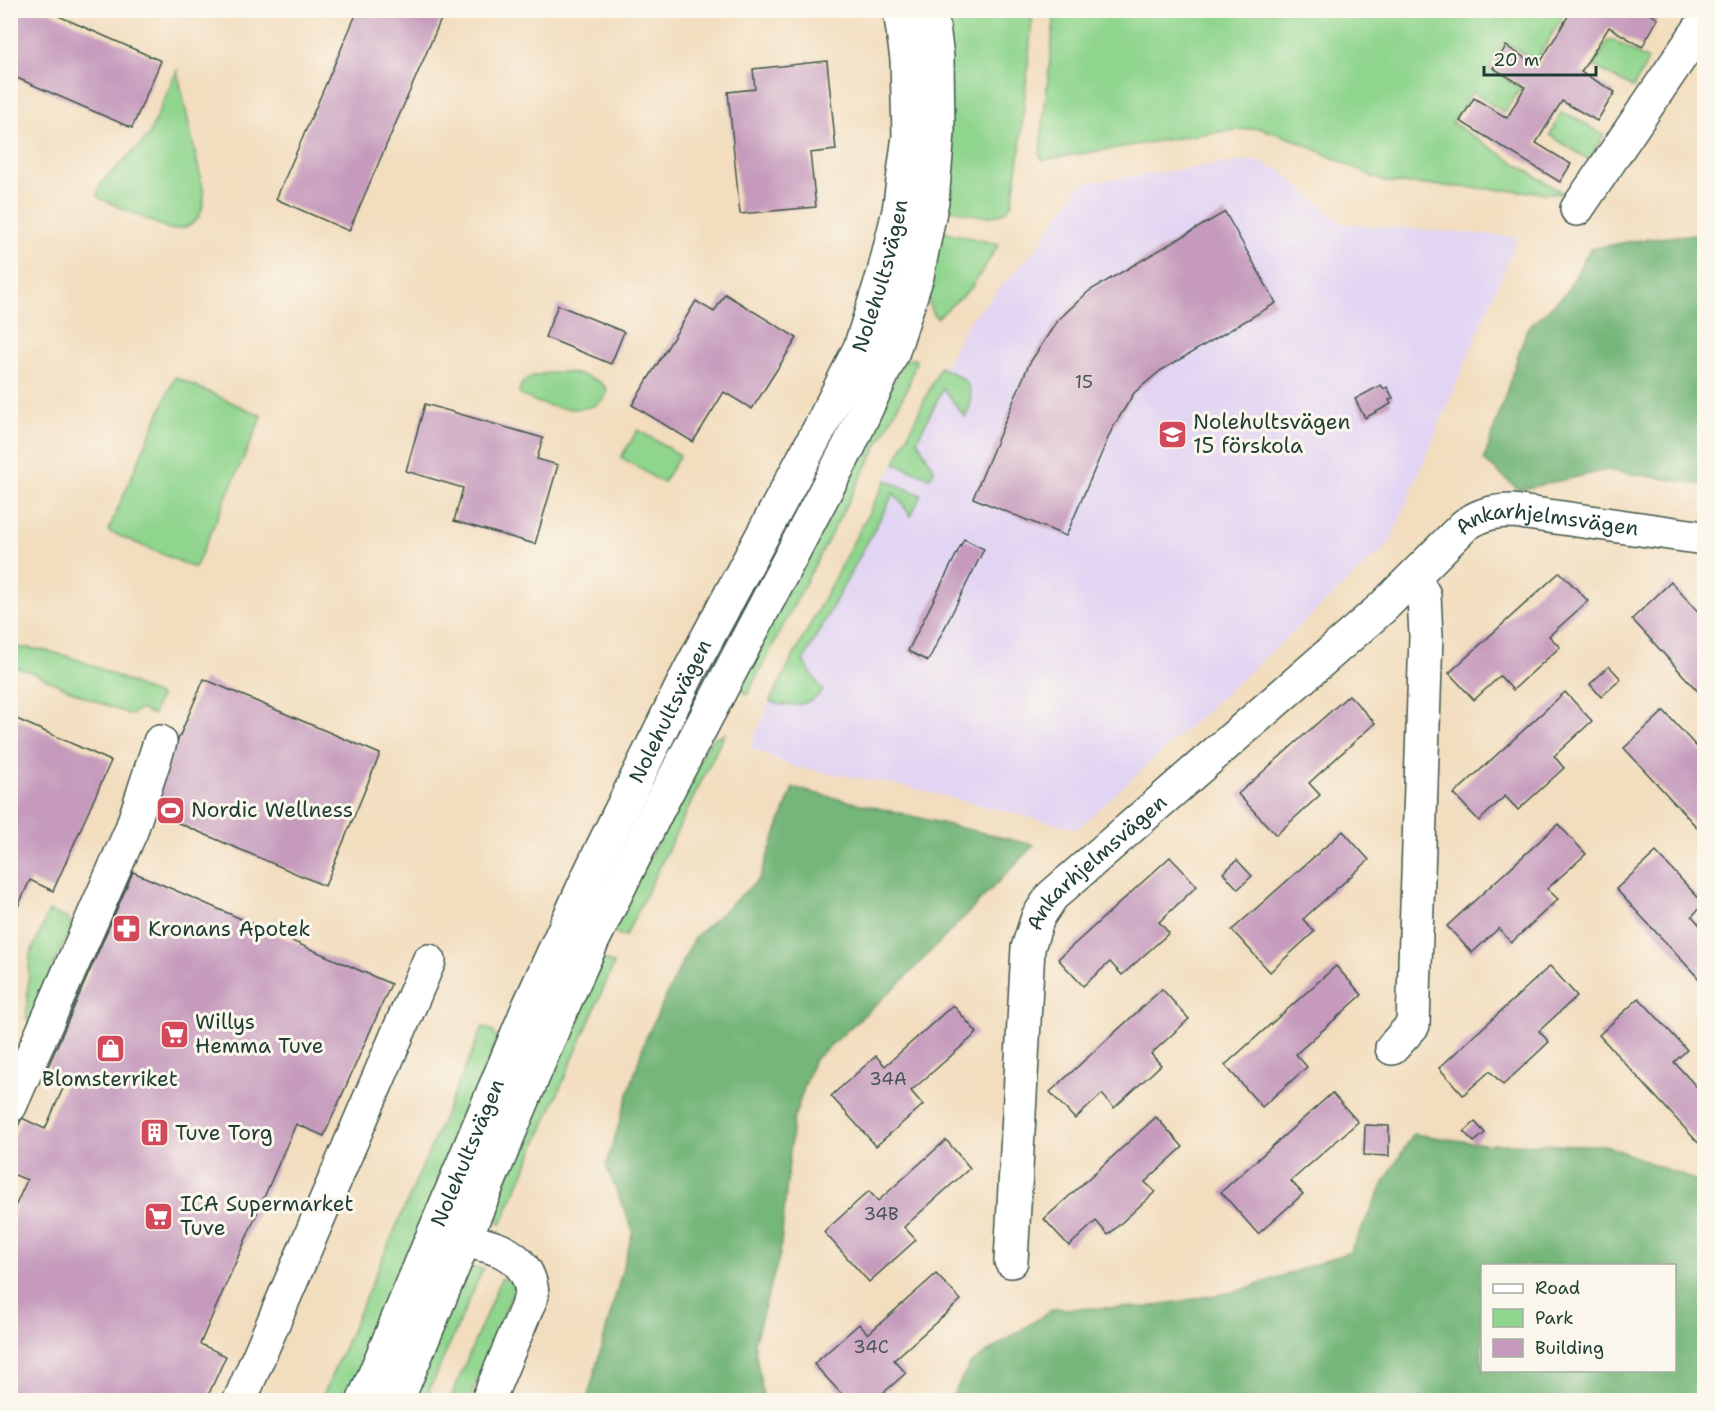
<svg xmlns="http://www.w3.org/2000/svg" width="1715" height="1411" font-family="'Shantell Sans',sans-serif">
<rect width="100%" height="100%" fill="#fbf7ec"/>
<filter id="ink" filterUnits="userSpaceOnUse"><feTurbulence type="fractalNoise" baseFrequency=".0167" numOctaves="2"/><feDisplacementMap in="SourceGraphic" scale="12" xChannelSelector="R" yChannelSelector="G"/><feConvolveMatrix kernelMatrix="1 2 1 2 8 2 1 2 1" color-interpolation-filters="sRGB"/></filter>
<filter id="wash" filterUnits="userSpaceOnUse"><feTurbulence type="fractalNoise" baseFrequency=".008" numOctaves="4" result="noise"/><feDisplacementMap in="SourceGraphic" scale="24" xChannelSelector="R" yChannelSelector="G"/><feGaussianBlur stdDeviation="1.35" result="paint"/><feColorMatrix in="noise" values="0 0 0 0 0 0 0 0 0 0 0 0 0 0 0 0 0 1.4 0 .05"/><feComposite in="paint" operator="in"/></filter>
<g filter="url(#wash)">
<rect width="100%" height="100%" fill="#f2ddbe"/>
<path fill="#e2d4f3" d="M1252,160l28,10 63,54 175,13 -129,307 -312,285 -178,-44 -105,-18 -44,-20 22,-50 195,-373 67,-73 47,-68z"/>
<g fill="#90d58e" stroke="#588961" stroke-width="1.5">
<path d="M943,11h90l-14,147 -7,45c-13,24 -47,9 -69,4z"/>
<path d="M1558,11l6,3 -28,47 -32,-19 -15,26 32,20 -17,24 -32,-20 -20,31 112,71 -180,-12 -91,-43 -34,-11 -51,5 -165,27 -3,-5 15,-144z"/>
<path d="M1608,41h7l33,19 -15,28 -39,-22z"/>
<path d="M177,70l27,123c0,24 -10,37 -35,36l-70,-31 -2,-3 5,-13 46,-45z"/>
<path d="M1561,113l11,3 32,19 -15,25 -39,-25z"/>
<path d="M939,231l60,13 -28,44 -34,30c-19,-15 -2,-66 2,-87z"/>
<path d="M910,359h5l1,3 -8,25 -161,308 -10,-11 166,-322z"/>
<path d="M940,367c7,4 19,8 25,14 9,10 6,27 0,36l-22,-28 -26,51 17,29 -4,9 -35,-15z"/>
<path d="M561,372c11,0 65,10 39,30 -18,14 -64,4 -81,-9 1,-20 27,-19 42,-21z"/>
<path d="M175,377l87,39 -67,152 -87,-37z"/>
<path d="M638,430l42,25 -17,28 -42,-26z"/>
<path d="M886,480l35,15 -10,21 -17,-23 -91,168 20,30c-14,15 -35,18 -53,10z"/>
<path d="M11,648c51,-3 102,28 149,48l-7,19 -13,-6 -9,6 -46,-18 -56,-26 -18,-5z"/>
<path d="M725,733l-100,204 -14,-6 100,-192z"/>
<path d="M49,911l20,8 2,7 -41,94 -4,-1 4,-64z"/>
<path d="M598,957l16,7 -113,261 -3,-2 1,-26z"/>
<path d="M483,1027l10,4 4,9 -146,360h-30z"/>
<path d="M473,1267l10,2 -58,131h-16l58,-131z"/>
<path d="M501,1279l11,1 3,8 -46,112h-19z"/>
</g>
<g fill="#74b679" stroke="#4a7a56" stroke-width="1.5" fill-rule="evenodd">
<path d="M1704,233v252l-97,-15 -88,20 -35,-30 43,-131 39,-36 24,-44 43,-8z"/>
<path d="M793,788l241,57 -132,136 -89,80 -20,60 -13,133 -26,89 9,53 6,4h-182l46,-169 -27,-65 39,-126 49,-102 65,-59z"/>
<path d="M1413,1134l71,10 121,1 99,39v216h-754l20,-36 83,-55 95,-2 91,-16 111,-39 36,-73zM1482,1266h192v104h-192z"/>
</g>
<g id="blocks">
<g fill="#c59abc">
<path d="M10,10h35l116,51 -29,67 -122,-53z"/>
<path d="M358,10h87l-96,221 -73,-32z"/>
<path d="M1565,10h80l13,9 -16,28 -33,-20 -28,45 34,20 -18,29 -35,-20 -26,42 35,21 -11,18 -100,-61 14,-23 33,20 18,-31 -32,-19 13,-22 32,20 32,-53z"/>
<path d="M827,61l9,89 -26,3 6,54 -76,7 -12,-122 27,-3 -2,-20z"/>
<path d="M1225,212l51,91 -116,68 -26,22 -22,36 -46,107 -93,-38 56,-134 28,-43 32,-30z"/>
<path d="M725,294l72,44 -45,71 -28,-17 -31,50 -61,-37 64,-104 18,11z"/>
<path d="M558,305l66,27 -13,32 -66,-27z"/>
<path d="M1381,385l3,4 3,-2 6,11 -4,2 2,4 -26,14 -10,-19z"/>
<path d="M425,404l118,34 -6,21 21,6 -23,79 -81,-23 9,-33 -57,-17z"/>
<path d="M964,539l20,10 -56,112 -20,-10z"/>
<path d="M1560,572l28,29 -39,35 11,11 -47,43 -13,-14 -26,24 -25,-27z"/>
<path d="M1671,582l33,36v80l-72,-79z"/>
<path d="M1609,666l12,13 -20,18 -11,-13z"/>
<path d="M204,679l176,75 -55,132 -177,-76z"/>
<path d="M1565,692l27,29 -38,35 10,12 -46,42 -13,-14 -26,25 -25,-27z"/>
<path d="M1349,695l26,28 -66,60 11,12 -44,40 -38,-41z"/>
<path d="M1664,711l40,44v15l-5,5 5,6v54l-80,-87z"/>
<path d="M10,716l101,45 -58,130 -23,-11 -20,44z"/>
<path d="M1558,824l28,30 -39,35 11,10 -47,44 -12,-15 -27,25 -25,-27z"/>
<path d="M1343,831l26,29 -66,59 11,13 -44,40 -38,-42z"/>
<path d="M1656,852l48,52 -12,12 12,14v54l-88,-95z"/>
<path d="M1170,857l27,29 -38,36 10,11 -47,42 -12,-13 -27,24 -25,-27z"/>
<path d="M1237,860l15,16 -14,13 -15,-16z"/>
<path d="M133,872l258,112 -67,152 -28,-12 -96,220 26,12 -20,44h-196v-182l17,-38 -17,-7v-30l12,-25 23,11 23,-52 -21,-8z"/>
<path d="M1336,966l26,29 -66,59 11,13 -45,40 -37,-42z"/>
<path d="M1550,966l27,30 -38,35 10,11 -46,43 -13,-14 -27,24 -24,-27z"/>
<path d="M1162,989l27,30 -38,35 10,11 -47,43 -12,-14 -27,25 -25,-27z"/>
<path d="M1639,998l48,52 -13,12 30,33v48l-3,3 -102,-111z"/>
<path d="M953,1005l24,28 -66,58 12,14 -47,41 -45,-50 45,-40 9,10z"/>
<path d="M1332,1093l26,29 -67,59 12,13 -45,40 -37,-42z"/>
<path d="M1156,1117l27,30 -38,35 10,10 -47,43 -12,-14 -27,25 -25,-27z"/>
<path d="M1475,1122l10,11 -11,9 -10,-10z"/>
<path d="M1365,1125l24,1v30l-25,-1z"/>
<path d="M946,1140l24,28 -66,59 12,13 -47,42 -45,-50 45,-41 9,10z"/>
<path d="M936,1274l25,26 -67,60 12,13 -31,27h-28l-33,-36 45,-40 9,10z"/>
</g>
</g>
</g>
<g filter="url(#ink)">
<use href="#blocks" fill-opacity="0" stroke="#3f5549" stroke-width="1.5"/>
<g fill="none" stroke-linecap="round" stroke-linejoin="round">
<defs>
<g id="minor">
<path d="M1577,209l127,-187"/>
<path d="M1392,1048l21,-23 13,-389 -2,-41 -10,-17"/>
<path d="M10,1106l121,-275 29,-89"/>
<path d="M443,1241c37,-1 87,8 89,54l-44,105"/>
<path id="s1" d="M1011,1261l17,-313 10,-31 14,-21 330,-288 83,-83c16,-11 29,-14 48,-14l191,27"/>
<path d="M240,1400l189,-439"/>
<path id="s2" d="M364,1400l166,-396 59,-129 100,-203 132,-246 39,-78 24,-75 15,-62 10,-75 -2,-77 -7,-49"/>
<path d="M397,1400l161,-383 34,-75 68,-137 189,-359 44,-95 24,-75 15,-75 6,-69 -1,-75 -6,-47"/>
</g>
</defs>
<use href="#minor" stroke="#3f5549" stroke-width="36"/>
<use href="#minor" stroke="#fff" stroke-width="33"/>
</g>
</g>
<defs>
<symbol id="school-square" viewBox="-11 -11 22 22"><rect x="-9" y="-9" width="18" height="18" rx="4" fill="#d1495b" stroke="#fbf7ec"/><path d="M0-5L7-2L0 1L-7-2ZM-4 1L0 2.5L4 1V4Q0 6-4 4Z" fill="#fff"/></symbol>
<symbol id="stadium-square" viewBox="-11 -11 22 22"><rect x="-9" y="-9" width="18" height="18" rx="4" fill="#d1495b" stroke="#fbf7ec"/><path d="M0-5a6.5 5 0 1 0 0 10a6.5 5 0 1 0 0-10ZM-3.5-1.8h7v3.6h-7Z" fill="#fff"/></symbol>
<symbol id="pharmacy-square" viewBox="-11 -11 22 22"><rect x="-9" y="-9" width="18" height="18" rx="4" fill="#d1495b" stroke="#fbf7ec"/><path d="M-2-6h4v4h4v4h-4v4h-4v-4h-4v-4h4Z" fill="#fff"/></symbol>
<symbol id="supermarket-square" viewBox="-11 -11 22 22"><rect x="-9" y="-9" width="18" height="18" rx="4" fill="#d1495b" stroke="#fbf7ec"/><path d="M-6-5.5h2.5l.6 2H6L4.5 2H-2.5L-4.4-4H-6ZM-1.5 3.2a1.3 1.3 0 1 0 .1 0ZM3 3.2a1.3 1.3 0 1 0 .1 0Z" fill="#fff"/></symbol>
<symbol id="shop-square" viewBox="-11 -11 22 22"><rect x="-9" y="-9" width="18" height="18" rx="4" fill="#d1495b" stroke="#fbf7ec"/><path d="M-5-2.5h2.3a2.7 3.5 0 0 1 5.4 0H5L5.5 6h-11ZM-1.5-2.5h3a1.5 2.3 0 0 0-3 0Z" fill="#fff"/></symbol>
<symbol id="building-square" viewBox="-11 -11 22 22"><rect x="-9" y="-9" width="18" height="18" rx="4" fill="#d1495b" stroke="#fbf7ec"/><path d="M-4-6H4V6H1V3H-1V6H-4ZM-2.5-4.3h1.7v1.8h-1.7ZM.8-4.3h1.7v1.8H.8ZM-2.5-1h1.7V.8h-1.7ZM.8-1h1.7V.8H.8Z" fill="#fff"/></symbol>
</defs>
<g fill-rule="evenodd">
<use href="#school-square" x="1156" y="418" width="33" height="33"/>
<use href="#stadium-square" x="154" y="794" width="33" height="33"/>
<use href="#pharmacy-square" x="110" y="912" width="33" height="33"/>
<use href="#supermarket-square" x="158" y="1018" width="33" height="33"/>
<use href="#shop-square" x="94" y="1032" width="33" height="33"/>
<use href="#building-square" x="138" y="1116" width="33" height="33"/>
<use href="#supermarket-square" x="142" y="1200" width="33" height="33"/>
</g>
<g text-anchor="middle" stroke-width="6" stroke-linejoin="round" paint-order="stroke">
<g font-size="18" fill="#485456">
<text x="1084" y="388">15</text>
<text x="888" y="1085">34A</text>
<text x="881" y="1220">34B</text>
<text x="871" y="1353">34C</text>
</g>
<g font-size="21" fill="#1f3d34" stroke="#fbf7ec">
<text dy="7" stroke="none"><textPath href="#s2" startOffset="1239">Nolehultsvägen</textPath></text>
<text dy="7" stroke="none"><textPath href="#s1" startOffset="1011">Ankarhjelmsvägen</textPath></text>
<text dy="7" stroke="none"><textPath href="#s2" startOffset="754">Nolehultsvägen</textPath></text>
<text dy="7" stroke="none"><textPath href="#s1" startOffset="426">Ankarhjelmsvägen</textPath></text>
<text dy="7" stroke="none"><textPath href="#s2" startOffset="268">Nolehultsvägen</textPath></text>
</g>
<g font-size="21" fill="#1f3d34" stroke="#fbf7ec" text-anchor="start">
<text x="1193" y="429">Nolehultsvägen<tspan x="1193" dy="24">15 förskola</tspan></text>
<text x="191" y="817">Nordic Wellness</text>
<text x="148" y="936">Kronans Apotek</text>
<text x="195" y="1029">Willys<tspan x="195" dy="24">Hemma Tuve</tspan></text>
<text x="110" y="1086" text-anchor="middle">Blomsterriket</text>
<text x="175" y="1140">Tuve Torg</text>
<text x="180" y="1211">ICA Supermarket<tspan x="180" dy="24">Tuve</tspan></text>
</g>
</g>
<rect width="1715" height="1411" fill="none" stroke="#fbf7ec" stroke-width="36"/>
<rect x="1481" y="1264" width="195" height="108" fill="#fbf7ec" stroke="#a3ada2" stroke-width="1.5"/>
<rect x="1493" y="1284" width="30" height="9" fill="#ffffff" stroke="#a3ada2" stroke-width="1.5"/>
<text x="1535" y="1294" font-size="18" fill="#1f3d34">Road</text>
<rect x="1493" y="1309" width="30" height="18" fill="#90d58e" stroke="#a3ada2" stroke-width="1.5"/>
<text x="1535" y="1324" font-size="18" fill="#1f3d34">Park</text>
<rect x="1493" y="1339" width="30" height="18" fill="#c59abc" stroke="#a3ada2" stroke-width="1.5"/>
<text x="1535" y="1354" font-size="18" fill="#1f3d34">Building</text>
<path d="M1484 66v9h112v-9" fill="none" stroke="#1f3d34" stroke-width="3"/>
<text x="1493" y="66" font-size="18" fill="#1f3d34" stroke="#fbf7ec" stroke-width="4.5" paint-order="stroke">20 m</text>
</svg>
